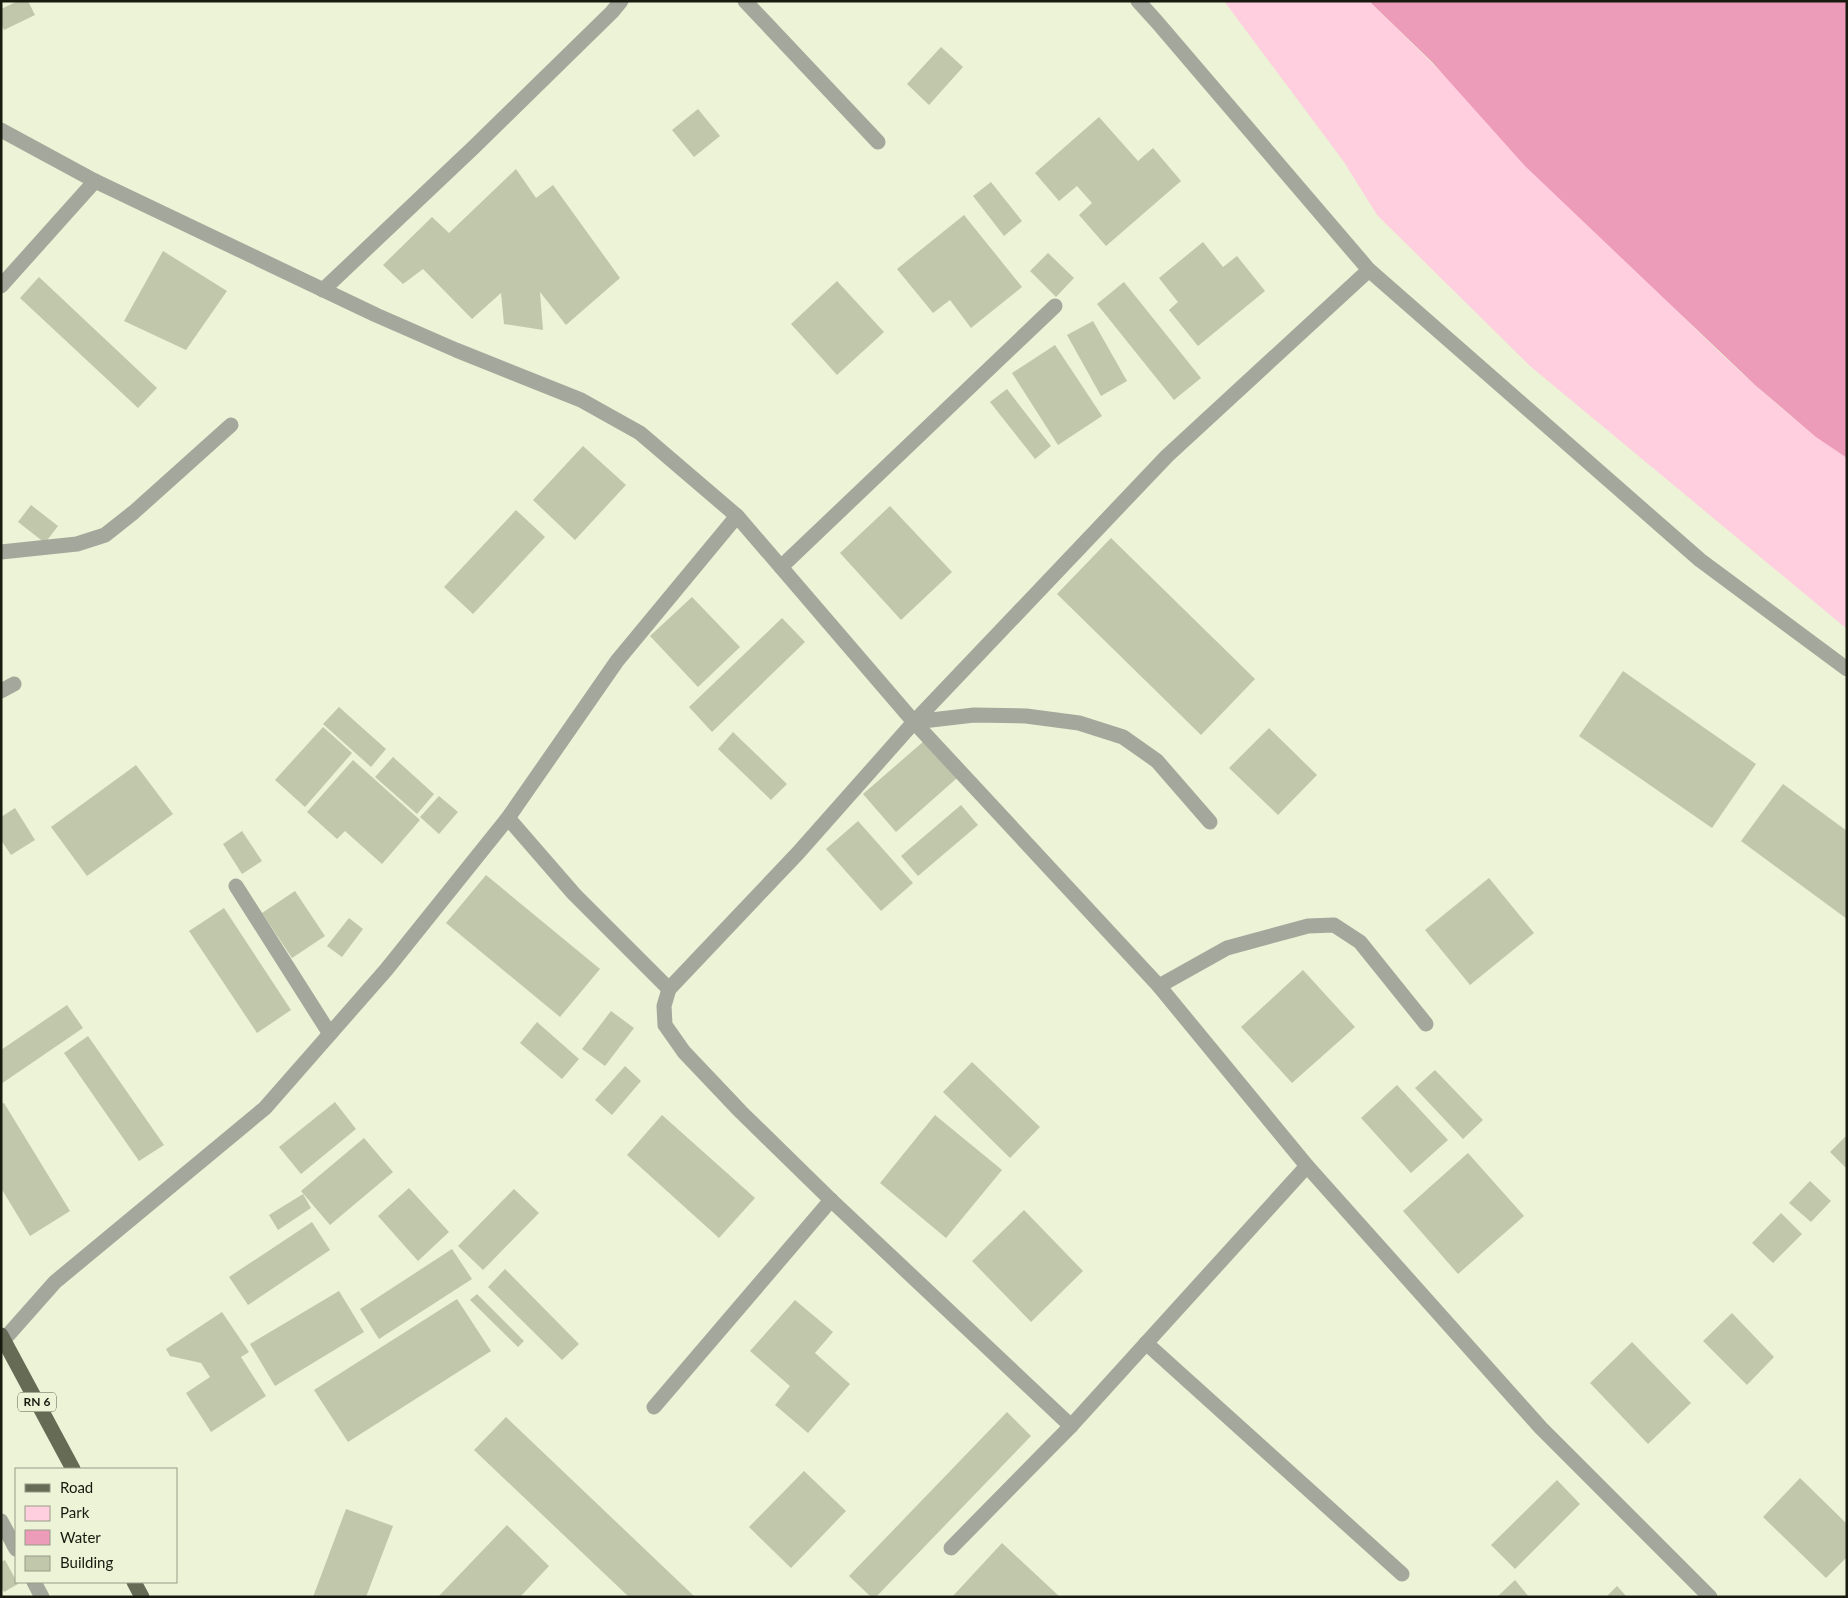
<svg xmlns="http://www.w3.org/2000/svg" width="1848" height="1598" font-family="Lato,sans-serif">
<rect width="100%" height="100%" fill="#ecf3d6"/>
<path fill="#ffcfdf" d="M1224,1h145c87,85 171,171 256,257 70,71 140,144 222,200v171l-317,-263 -153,-151 -33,-53z"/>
<path fill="#ec9bb8" d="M1369,1h478v457l-31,-21 -61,-52 -230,-219 -93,-104z"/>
<g fill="#c1c7ab">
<path d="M18,1h10l7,14 -31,15 -3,-6v-15z"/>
<path d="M941,47l22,20 -34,38 -22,-21z"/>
<path d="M698,109l22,27 -26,21 -22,-27z"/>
<path d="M1099,117l39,44 15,-13 28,33 -75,65 -27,-31 13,-12 -15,-17 -18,15 -24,-28z"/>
<path d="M516,169l20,29 17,-13 67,93 -54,47 -26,-33 3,38 -39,-6 -3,-31 -29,26 -49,-50 -20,15 -20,-19 49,-48 17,16z"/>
<path d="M991,182l31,39 -18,15 -31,-40z"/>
<path d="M964,215l58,72 -51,41 -21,-28 -17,13 -36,-44z"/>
<path d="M1203,242l20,25 14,-11 28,35 -67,55 -29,-36 9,-8 -19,-24z"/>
<path d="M163,251l64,40 -41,59 -62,-29z"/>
<path d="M1048,253l26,25 -18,19 -26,-26z"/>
<path d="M39,277l118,111 -19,20 -118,-110z"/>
<path d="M837,281l47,51 -47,43 -46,-51z"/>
<path d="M1124,282l77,96 -27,22 -77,-96z"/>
<path d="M1093,321l34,60 -26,15 -34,-61z"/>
<path d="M1055,345l47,71 -44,29 -46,-72z"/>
<path d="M1007,389l44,57 -16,13 -45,-57z"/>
<path d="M583,446l43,39 -51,55 -42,-40z"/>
<path d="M31,505l27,21 -13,17 -27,-21z"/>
<path d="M890,506l62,66 -51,48 -61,-67z"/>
<path d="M516,510l29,27 -72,77 -29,-27z"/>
<path d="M1111,538l144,141 -54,56 -144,-141z"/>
<path d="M692,597l48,50 -42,40 -48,-51z"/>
<path d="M782,618l23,24 -93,90 -23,-25z"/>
<path d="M1623,671l133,93 -44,64 -133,-92z"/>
<path d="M339,707l47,42 -15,18 -48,-43z"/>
<path d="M323,727l29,26 -47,54 -30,-27z"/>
<path d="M1269,728l48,47 -39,40 -49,-47z"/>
<path d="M733,732l54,52 -16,16 -53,-51z"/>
<path d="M924,741l33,37 -61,54 -33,-38z"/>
<path d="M393,757l41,37 -17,20 -42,-37z"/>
<path d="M353,760l67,60 -38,44 -37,-33 -8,8 -30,-27z"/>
<path d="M136,765l37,49 -86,62 -36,-49z"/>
<path d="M1783,784l64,47v88l-106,-78z"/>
<path d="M439,796l19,16 -19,22 -19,-17z"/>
<path d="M961,805l17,20 -60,51 -17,-20z"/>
<path d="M15,808l20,32 -24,15 -10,-15v-23z"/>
<path d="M858,821l55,62 -32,28 -55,-62z"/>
<path d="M242,831l20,30 -20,13 -19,-30z"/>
<path d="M486,875l114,94 -40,48 -114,-94z"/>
<path d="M1489,878l45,55 -64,52 -45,-55z"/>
<path d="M295,891l30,45 -33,22 -30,-45z"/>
<path d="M224,908l67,102 -34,23 -68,-102z"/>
<path d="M349,918l14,11 -21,28 -15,-11z"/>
<path d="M1303,970l52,57 -63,56 -51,-56z"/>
<path d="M67,1005l16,23 -82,56v-34z"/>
<path d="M611,1011l23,17 -29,38 -23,-17z"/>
<path d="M537,1022l42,37 -17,20 -42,-36z"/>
<path d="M88,1036l76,109 -25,16 -75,-108z"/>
<path d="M972,1062l68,65 -30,31 -67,-66z"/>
<path d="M625,1066l16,15 -29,34 -17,-15z"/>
<path d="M1435,1070l48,50 -20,19 -48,-51z"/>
<path d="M1397,1085l51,55 -37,33 -50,-55z"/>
<path d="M335,1102l21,27 -55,45 -22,-27z"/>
<path d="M4,1103l66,108 -40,25 -29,-48v-84z"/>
<path d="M662,1115l93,83 -36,40 -92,-83z"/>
<path d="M935,1115l67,55 -56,68 -66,-55z"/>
<path d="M1847,1135v34l-17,-17z"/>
<path d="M364,1138l29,34 -63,53 -29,-34z"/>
<path d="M1468,1153l56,63 -66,58 -55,-63z"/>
<path d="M1810,1181l21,20 -20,21 -22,-19z"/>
<path d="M409,1188l40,44 -31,29 -40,-45z"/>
<path d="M514,1189l25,24 -56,57 -25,-24z"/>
<path d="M303,1194l8,14 -33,22 -9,-15z"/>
<path d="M1024,1210l59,61 -52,51 -59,-61z"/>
<path d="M1781,1213l21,21 -29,29 -21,-20z"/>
<path d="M312,1222l18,28 -82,55 -19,-28z"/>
<path d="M452,1249l20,30 -93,60 -19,-30z"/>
<path d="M505,1269l74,75 -17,16 -74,-73z"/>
<path d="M339,1291l25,41 -89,54 -25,-42z"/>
<path d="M477,1294l47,47 -6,6 -48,-47z"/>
<path d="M457,1299l34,52 -143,91 -34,-52z"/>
<path d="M795,1300l38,32 -18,21 35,31 -42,49 -33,-28 15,-19 -40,-35z"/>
<path d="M222,1312l27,40 -8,5 25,39 -55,36 -25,-39 24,-16 -9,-14 -31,-7 -4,-7z"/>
<path d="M1732,1313l42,44 -27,28 -44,-44z"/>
<path d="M1632,1342l59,61 -43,41 -58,-61z"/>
<path d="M1007,1412l24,24 -155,161h-5l-22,-21z"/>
<path d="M506,1417l189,180h-66l-155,-147z"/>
<path d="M804,1471l42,40 -55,57 -42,-41z"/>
<path d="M1800,1478l47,46v33l-21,21 -63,-61z"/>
<path d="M1557,1480l23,24 -65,65 -24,-24z"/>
<path d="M346,1509l47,17 -27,71h-53z"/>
<path d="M507,1525l42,41 -29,31h-82z"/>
<path d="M1002,1543l58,54h-108z"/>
<path d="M5,1560l13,24 -14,8 -3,-5v-25z"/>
<path d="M1515,1580l14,17h-32z"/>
<path d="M1617,1586l10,11h-21z"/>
</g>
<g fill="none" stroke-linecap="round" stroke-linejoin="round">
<g stroke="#a4a79b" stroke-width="15">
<path d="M745,1l133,141"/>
<path d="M1138,1l19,21 212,248 331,290 147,109"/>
<path d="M1,130l94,51 281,134 80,35 125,50 59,33 97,83 177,206 245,264 148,180 234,262 169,169"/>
<path d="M1,286l94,-105"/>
<path d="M323,290l151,-143 138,-135 9,-11"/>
<path d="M1,552l76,-8 28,-9 29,-23 97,-87"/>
<path d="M781,567l274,-261"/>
<path d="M1,691l13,-7"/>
<path d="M914,722l60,-7 52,1 53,7 44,14 34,24 53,61"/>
<path d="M508,818l66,76 95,95 129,-136 116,-131 253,-266 202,-186"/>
<path d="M236,886l94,148"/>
<path d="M1159,986l68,-38 81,-22 26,-1 26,17 66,82"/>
<path d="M669,989l-5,17 1,19 19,27 57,60 90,88 240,226"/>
<path d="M1,1343l54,-61 210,-174 121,-138 122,-152 109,-157 120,-145"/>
<path d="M1146,1343l256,231"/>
<path d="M654,1407l177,-207"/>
<path d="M1,1521l15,28"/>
<path d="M951,1548l120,-122 236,-260"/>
<path d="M34,1582l8,15"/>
</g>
<g stroke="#666b56" stroke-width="15">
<path d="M1,1335l72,134"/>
<path d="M134,1582l8,15"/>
</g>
</g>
<g text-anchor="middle" stroke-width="4" stroke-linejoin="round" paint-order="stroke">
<rect fill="#ecf3d6" stroke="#585b4b" stroke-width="1" x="18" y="1392.5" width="38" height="19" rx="4"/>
<g font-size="12" font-weight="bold" fill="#181a10">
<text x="37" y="1406">RN 6</text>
</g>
</g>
<rect width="1848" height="1598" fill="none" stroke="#181a10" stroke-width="5"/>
<rect x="15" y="1468" width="162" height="115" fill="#ecf3d6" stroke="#979c87"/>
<rect x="25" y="1484" width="25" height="8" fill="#666b56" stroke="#979c87"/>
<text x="60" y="1493" font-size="15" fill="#181a10">Road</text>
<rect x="25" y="1506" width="25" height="15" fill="#ffcfdf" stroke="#979c87"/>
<text x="60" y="1518" font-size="15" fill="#181a10">Park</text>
<rect x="25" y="1530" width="25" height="15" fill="#ec9bb8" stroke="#979c87"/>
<text x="60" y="1543" font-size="15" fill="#181a10">Water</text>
<rect x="25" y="1556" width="25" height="15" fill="#c1c7ab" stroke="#979c87"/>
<text x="60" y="1568" font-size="15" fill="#181a10">Building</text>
</svg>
